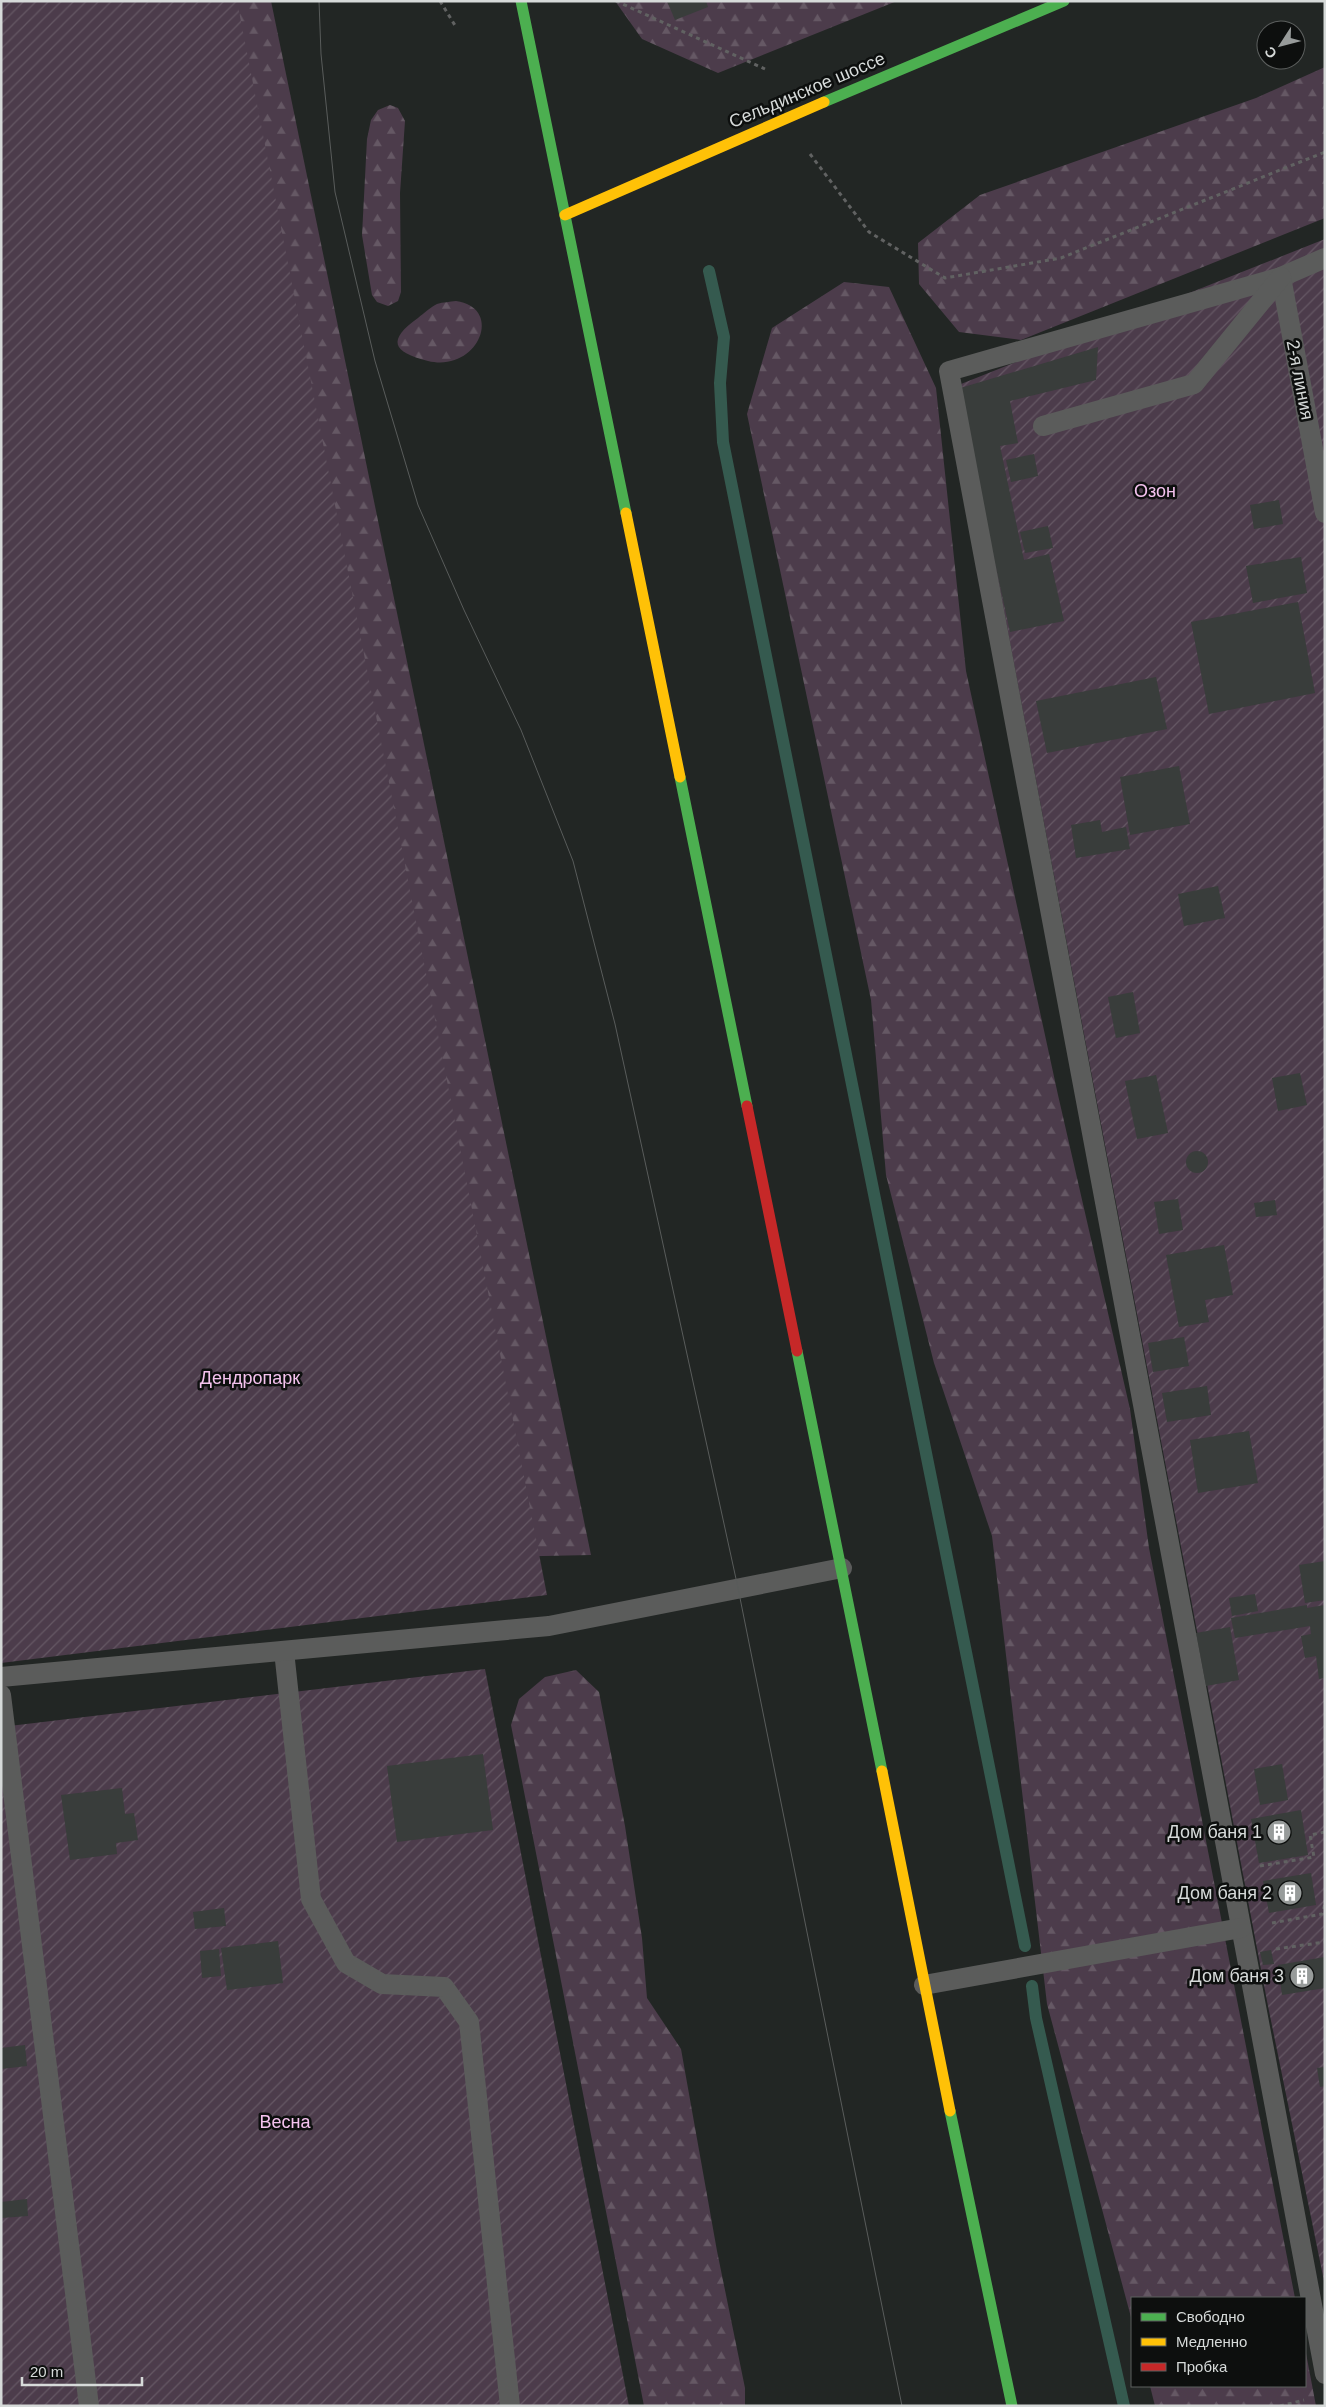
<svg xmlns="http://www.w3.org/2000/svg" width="1326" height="2407" font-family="Arial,sans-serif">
<defs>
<pattern id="forest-firs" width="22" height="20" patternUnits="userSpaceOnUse" patternTransform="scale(1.25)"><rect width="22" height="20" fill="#4c3c4b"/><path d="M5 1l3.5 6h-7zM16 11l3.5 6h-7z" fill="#655864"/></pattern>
<pattern id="garden-furrows" width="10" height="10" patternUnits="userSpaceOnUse" patternTransform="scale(1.25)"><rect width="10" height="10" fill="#4c3c4b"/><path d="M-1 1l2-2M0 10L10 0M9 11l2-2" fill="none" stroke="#655864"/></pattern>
</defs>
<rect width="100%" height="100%" fill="#222624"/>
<g fill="url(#forest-firs)">
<path d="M170,1h101l320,1554 -102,2z"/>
<path d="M615,1h282l-179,72 -76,-34z"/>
<path d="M1325,67v151l-304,122 -62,-8 -40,-48 -1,-41 62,-48 276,-97z"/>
<path d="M390,105l8,3 7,13 -5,72 1,99 -3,9 -10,5 -11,-4 -5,-7 -10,-60 5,-96 4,-19 7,-10z"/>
<path d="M844,282l45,5 47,101 30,283 92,424 72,314 19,139 146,750h-163v23l-85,-317 -55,-468 -58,-173 -48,-188 -15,-175 -124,-586 25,-86z"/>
<path d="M456,301c49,7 22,72 -28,60 -36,-9 -41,-21 -10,-43 6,-5 13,-11 19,-14 6,-2 13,-2 19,-3z"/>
<path d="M576,1670l23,22 26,134 17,112 5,60 34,51 36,202 28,137v18h-101l-133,-681 8,-26 26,-22z"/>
<path d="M1305,2348l11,58h-161l-5,-20h155z"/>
</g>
<g fill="url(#garden-furrows)">
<path d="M1,1h236l310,1594 -546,68z"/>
<path d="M1325,239v2047l-58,-285 -306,-1617z"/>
<path d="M485,1669l144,737h-628v-679z"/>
</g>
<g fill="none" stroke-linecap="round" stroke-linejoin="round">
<g stroke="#355a4f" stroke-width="12">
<path d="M709,271l15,66 -4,46 3,59 302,1504"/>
<path d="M1032,1986l4,32 88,388"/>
</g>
</g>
<g fill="#393d3b">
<path d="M667,1h39l2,6 -33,13z"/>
<path d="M1098,347l-2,33 -86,21 8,42 -18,3 24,114 25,-6 15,67 -54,11 -53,-243z"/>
<path d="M1034,454l4,22 -27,6 -5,-22z"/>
<path d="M1279,500l4,24 -29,5 -4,-24z"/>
<path d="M1048,526l5,22 -28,5 -5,-21z"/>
<path d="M1301,557l6,36 -54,10 -7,-37z"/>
<path d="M1298,602l17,91 -106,21 -18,-92z"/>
<path d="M1156,677l11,52 -120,24 -11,-52z"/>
<path d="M1179,766l11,58 -60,11 -10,-58z"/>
<path d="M1100,820l2,12 24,-5 4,22 -54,9 -5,-33z"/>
<path d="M1218,886l7,32 -41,8 -6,-32z"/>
<path d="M1133,992l7,41 -24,5 -8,-41z"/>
<path d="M1300,1073l7,32 -29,6 -6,-33z"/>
<path d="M1156,1075l12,58 -31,6 -12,-58z"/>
<circle cx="1197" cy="1162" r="11"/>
<path d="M1178,1199l5,31 -24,4 -5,-32z"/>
<path d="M1275,1200l2,15 -21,2 -2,-14z"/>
<path d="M1224,1245l9,50 -28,5 4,22 -30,5 -13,-72z"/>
<path d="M1184,1337l5,29 -36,6 -5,-29z"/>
<path d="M1207,1386l4,29 -44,7 -5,-29z"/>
<path d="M1249,1431l9,52 -60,10 -8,-53z"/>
<path d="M1325,1561v39l-20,3 -6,-38z"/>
<path d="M1255,1594l3,17 -26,5 -3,-18z"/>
<path d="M1307,1605v3l18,-3v73l-6,1 -3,-23 -11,2 -4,-22 10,-2 -1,-8 -75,12 -4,-20z"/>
<path d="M1230,1627l9,53 -33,6 -10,-53z"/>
<path d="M483,1754l10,76 -96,12 -10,-76z"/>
<path d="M1282,1764l6,36 -28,5 -6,-36z"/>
<path d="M122,1788l3,26 9,-1 4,27 -22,3 1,11 -47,6 -9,-65z"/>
<path d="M1301,1810l7,45 -49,8 -8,-44z"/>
<path d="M1311,1873l5,32 -47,8 -6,-32z"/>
<path d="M224,1908l2,18 -31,3 -2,-17z"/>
<path d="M278,1941l5,42 -56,7 -6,-42z"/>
<path d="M219,1949l2,27 -19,2 -2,-27z"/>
<path d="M1271,1950l3,14 -11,1 -3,-13z"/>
<path d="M1325,1957v31l-43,7 -4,-30z"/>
<path d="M25,2045l2,21 -26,3v-21z"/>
<path d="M1325,2067v19l-5,1 -3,-19z"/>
<path d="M27,2199l1,17 -27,2v-16z"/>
</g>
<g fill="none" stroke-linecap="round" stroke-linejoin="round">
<g stroke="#616262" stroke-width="3" stroke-dasharray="4 4" stroke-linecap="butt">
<path d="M440,1l16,26"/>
<path d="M616,1l149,68"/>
<path d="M810,154l59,78 76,46 116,-20 264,-106"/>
<path d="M1260,1866l54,-9 -4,-22 15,-3"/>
<path d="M1272,1923l50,-9 3,-10"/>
<path d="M1276,1949l49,-7"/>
<path d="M1280,2406l24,-6"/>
</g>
<g stroke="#5b5c5b" stroke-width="20">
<path d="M1325,258l-44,19 -332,94 376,2003"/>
<path d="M1281,277l44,236"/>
<path d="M1043,426l151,-42 87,-107"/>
<path d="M284,1651l27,248 35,64 36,21 62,3 25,35 41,384"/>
<path d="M1,1677l548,-51 293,-58"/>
<path d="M1,1695l88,711"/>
<path d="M924,1985l317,-57"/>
</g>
<g stroke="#4caf50" stroke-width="11">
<path d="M521,1l105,512"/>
<path d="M824,102l240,-101"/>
<path d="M680,777l67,329"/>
<path d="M797,1351l85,420"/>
<path d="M950,2111l62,295"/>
</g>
<g stroke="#ffc107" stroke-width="11">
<path d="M565,215l259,-113"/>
<path d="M626,513l54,264"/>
<path d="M882,1771l68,340"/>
</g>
<path stroke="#c62828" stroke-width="11" d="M747,1106l50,245"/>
<path stroke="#595c5b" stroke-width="1" d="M319,1l2,53 14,138 40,169 43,144 46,105 57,120 52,131 42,163 123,564 164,818"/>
</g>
<defs>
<symbol id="building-disc" viewBox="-11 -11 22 22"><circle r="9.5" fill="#979b9a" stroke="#0d0f0e"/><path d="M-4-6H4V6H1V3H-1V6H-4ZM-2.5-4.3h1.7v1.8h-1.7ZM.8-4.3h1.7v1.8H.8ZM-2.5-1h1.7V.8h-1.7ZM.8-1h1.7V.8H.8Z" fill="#fff"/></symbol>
</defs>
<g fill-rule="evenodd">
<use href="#building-disc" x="1265" y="1818" width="28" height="28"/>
<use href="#building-disc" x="1276" y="1879" width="28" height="28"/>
<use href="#building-disc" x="1288" y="1962" width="28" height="28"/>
</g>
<g text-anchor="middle" stroke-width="5" stroke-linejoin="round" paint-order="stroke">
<g font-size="18" fill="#d6dad9" stroke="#0d0f0e">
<text transform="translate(807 90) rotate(-23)" y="6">Сельдинское шоссе</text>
<text transform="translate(1300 380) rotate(79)" y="6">2-я линия</text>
</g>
<g font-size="18" fill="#f4c2ee" stroke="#0d0f0e">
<text x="1155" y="497">Озон</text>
<text x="250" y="1384">Дендропарк</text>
<text x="285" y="2128">Весна</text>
</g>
<g font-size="18" fill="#d6dad9" stroke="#0d0f0e" text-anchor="end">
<text x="1262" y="1838">Дом баня 1</text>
<text x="1272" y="1899">Дом баня 2</text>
<text x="1284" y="1982">Дом баня 3</text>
</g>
</g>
<rect width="1326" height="2407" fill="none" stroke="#d6dad9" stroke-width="5"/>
<rect x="1131" y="2297" width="175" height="90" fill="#0d0f0e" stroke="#5d605f"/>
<rect x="1141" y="2313" width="25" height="8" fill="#4caf50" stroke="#5d605f"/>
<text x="1176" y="2322" font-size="15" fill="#d6dad9">Свободно</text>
<rect x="1141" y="2338" width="25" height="8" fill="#ffc107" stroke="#5d605f"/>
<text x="1176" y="2347" font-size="15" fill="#d6dad9">Медленно</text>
<rect x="1141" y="2363" width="25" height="8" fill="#c62828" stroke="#5d605f"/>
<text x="1176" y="2372" font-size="15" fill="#d6dad9">Пробка</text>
<g transform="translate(1281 45) rotate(234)"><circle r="24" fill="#0d0f0e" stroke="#5d605f"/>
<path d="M0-4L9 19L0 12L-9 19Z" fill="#979b9a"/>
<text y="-8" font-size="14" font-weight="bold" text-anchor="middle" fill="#d6dad9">С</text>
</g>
<path d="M22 2377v8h120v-8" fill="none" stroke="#d6dad9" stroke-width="2.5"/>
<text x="30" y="2377" font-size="15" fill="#d6dad9" stroke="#0d0f0e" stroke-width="4" paint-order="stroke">20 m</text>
</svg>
